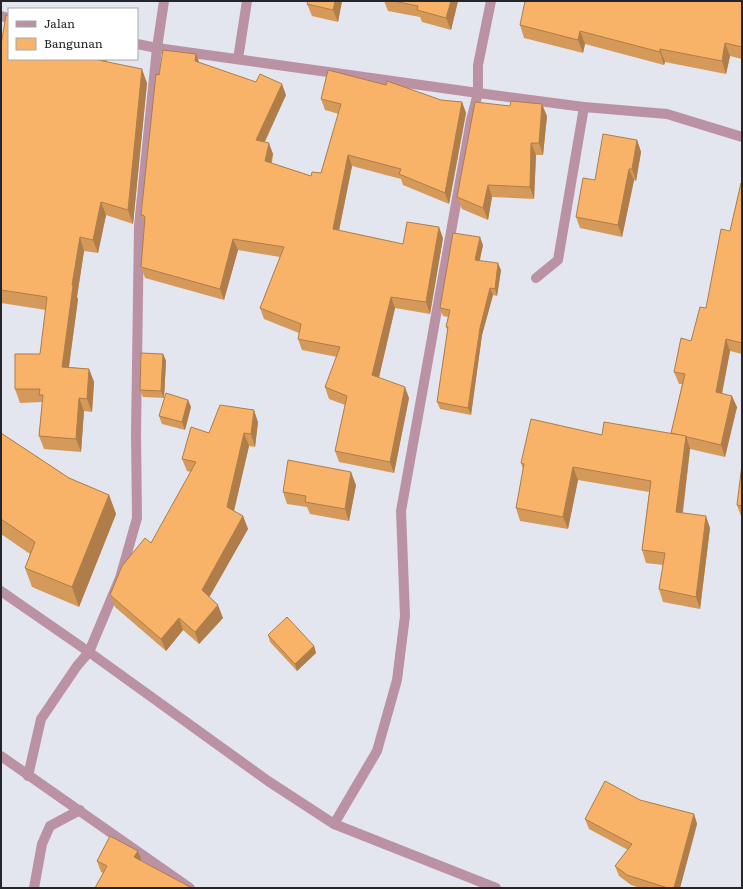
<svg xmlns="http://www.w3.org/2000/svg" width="743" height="889" font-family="Literata,serif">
<rect width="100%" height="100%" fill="#e3e6ee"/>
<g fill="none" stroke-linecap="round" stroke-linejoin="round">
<g stroke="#bb92a4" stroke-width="10">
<path d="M1,16l8,2"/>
<path d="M137,44l20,4 321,45 106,14 83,7 75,23"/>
<path d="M238,59l9,-58"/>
<path d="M536,278l22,-18 26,-153"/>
<path d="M1,591l88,61 179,129 66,43 162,64"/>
<path d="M1,756l189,132"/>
<path d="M28,776l13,-57 36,-53 12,-14 31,-74 17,-60 -1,-84 3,-208 18,-178 7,-47"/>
<path d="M334,824l43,-73 20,-71 8,-64 -4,-105 70,-391 7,-27v-28l13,-64"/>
<path d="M34,888l8,-44 8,-18 30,-16"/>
</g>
</g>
<g fill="#d59a59">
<path d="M308,1h34l-4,21 -26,-6 -5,-12z"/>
<path d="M384,1h74l-7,29 -29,-8 -2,-5 -32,-6z"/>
<path d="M742,1v58l-12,-3 -4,18 -61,-12 -1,3 -79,-21 -2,9 -59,-15 -4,-13z"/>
<path d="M1,45l106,14v3l40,21 -14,141 -27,-9 -8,38 -14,-2 -7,46 1,2 -9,68 20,2 5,13 -2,30 -8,-1 -3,41 -37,-3 -5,-13 3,-34 -22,1 -5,-14 25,-35 6,-44 -45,-7z"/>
<path d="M196,54l3,8 87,33 -21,47 8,12 -1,9 39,13 10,-3 18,-59 -14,-4 -4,-11 120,1 21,2 4,11 -17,91 -46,-19 -2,-6 -49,-13 -13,65 64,13 40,-6 -13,76 -35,-6 -16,69 30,21 -15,75 -55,-11 -4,-11 10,-46 -16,-6 -4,-12 12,-30 -35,-7 -4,-11 1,-6 -35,-14 -4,-11 20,-51 -42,-7 -14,50 -79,-22 -4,-11 3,-45 -3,-7 18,-140z"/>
<path d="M547,116l-4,39h-7l-2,44 -42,-2 -4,23 -26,-11 -5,-12z"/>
<path d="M637,140l4,12 -5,29 -2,-1 -12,57 -42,-9 -4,-11 19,-37z"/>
<path d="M742,183v171l-12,-3 -8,42 15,14 -12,50 -35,-8 -7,64 27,15 -10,81 -37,-7 -4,-13 4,-24 -17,-2 -4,-13 7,-58 -71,-12 -10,49 -48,-8 -4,-13 7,-39 -2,-6 81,-28 69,-1 11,-50h-3l-5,-12 17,-31 15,-33 24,-77z"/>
<path d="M483,245l-3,15 21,10 -4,26 -4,-1 -11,40 -11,80 -31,-6 -3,-7 11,-71 -2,-4 2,-10 -5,-1 -3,-8z"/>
<path d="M163,354l3,7 -2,37 -21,-1 -3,-7z"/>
<path d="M188,400l3,7 -6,23 -23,-6 -3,-8z"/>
<path d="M258,422l-3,25 -6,-1 -15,65 9,5 5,13 -39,68 14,21 -24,26 -16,-14 -17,21 -51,-44 -5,-12 41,-52 40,-71 -4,-1 -5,-12 27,-26z"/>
<path d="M1,433l68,45 40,17 7,19 -37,93 -47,-20 -7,-19 5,-14 -29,-20z"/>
<path d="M742,464v53l-1,-1 -4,-11z"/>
<path d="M356,485l-7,36 -39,-7 -3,-7 -20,-3 -4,-12z"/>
<path d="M268,635l46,11 2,7 -19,18 -27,-29z"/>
<path d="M640,800l54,14 3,10 -17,64h-40l-9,-3 -12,-9 -4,-10 13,-16 -39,-21 -4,-10z"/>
<path d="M138,851l3,10 -38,12 -2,-1 -4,-11z"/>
</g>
<g fill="#ae7d49">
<path d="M335,1h7l-4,21 -5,-12z"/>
<path d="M451,1h7l-7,29 -5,-12z"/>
<path d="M580,31l5,13 -2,9 -5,-13z"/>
<path d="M725,43l5,13 -4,18 -4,-13z"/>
<path d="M660,49l5,13 -1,3 -4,-13z"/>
<path d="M196,54l4,11 -5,-4z"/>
<path d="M99,59h8l-4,14 -5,-13z"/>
<path d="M142,69l5,14 -14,141 -5,-14z"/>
<path d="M282,84l4,11 -26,56 -4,-11z"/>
<path d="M462,102l4,11 -17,91 -4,-11z"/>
<path d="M542,104l5,12 -4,39 -4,-12z"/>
<path d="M637,140l4,12 -5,29 -4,-12z"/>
<path d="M269,143l4,11 -4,18 -4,-11z"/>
<path d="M531,143l5,12 -2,44 -4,-12z"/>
<path d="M348,155l4,11 -15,74 -4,-11z"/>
<path d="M629,169l5,11 -12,57 -4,-12z"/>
<path d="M488,185l4,12 -4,23 -5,-12z"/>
<path d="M101,202l5,13 -8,38 -5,-13z"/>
<path d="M439,227l4,11 -13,76 -4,-12z"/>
<path d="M80,237l4,14 -7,46 1,2 -11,81 -5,-13 10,-82z"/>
<path d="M480,237l3,8 -5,22 -3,-7z"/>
<path d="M233,239l5,11 -14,50 -4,-11z"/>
<path d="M498,263l3,7 -4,26 -2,-7z"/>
<path d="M490,288l3,7 -11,40 -11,80 -3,-7 12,-80z"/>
<path d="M391,297l4,11 -18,78 -5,-11z"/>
<path d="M726,339l4,12 -10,53 -4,-12z"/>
<path d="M163,354l3,7 -2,37 -3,-7z"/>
<path d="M89,369l5,13 -2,30 -5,-13z"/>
<path d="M405,387l4,11 -15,75 -4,-11z"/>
<path d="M732,396l5,11 -12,50 -4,-12z"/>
<path d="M79,398l5,13 -3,41 -5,-13z"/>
<path d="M188,400l3,7 -6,23 -3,-8z"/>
<path d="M254,410l4,12 -3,25 -4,-13z"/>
<path d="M244,433l5,13 -17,73 -5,-12z"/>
<path d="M686,436l4,13 -9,75 -5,-12z"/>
<path d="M573,467l5,13 -10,49 -5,-12z"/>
<path d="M351,472l5,13 -7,36 -4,-12z"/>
<path d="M109,495l7,19 -37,93 -7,-20z"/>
<path d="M243,516l5,13 -42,74 -4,-13z"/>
<path d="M706,516l4,12 -10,81 -4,-12z"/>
<path d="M218,605l5,13 -24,26 -4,-12z"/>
<path d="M179,618l4,12 -17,21 -5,-12z"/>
<path d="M314,646l2,7 -19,18 -2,-7z"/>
<path d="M694,814l3,10 -17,64h-6z"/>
<path d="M138,851l4,11 -8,-5z"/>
</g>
<g fill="#f8b368" stroke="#ae7d49">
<path d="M308,1h27l-2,9 -26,-6z"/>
<path d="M393,1h58l-5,17 -29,-8 1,-4z"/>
<path d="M525,1h217v46l-17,-4 -3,18 -62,-12v3l-80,-21 -2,9 -58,-15z"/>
<path d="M6,15l3,1v43h90l-1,1 44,9 -14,141 -27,-8 -8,38 -13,-3 -8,48 1,1 -11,81 27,2 -2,30 -8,-1 -3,41 -37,-3 4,-41h-4l1,-6h-25v-35h25l7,-57 -46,-7v-245z"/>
<path d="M163,50l33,4 -1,7 61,21 4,-8 22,10 -26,56 13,3 -4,18 46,15 1,-4 9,1 20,-69 -20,-5 7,-29 58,15 1,-4 54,19 21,2 -17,91 -46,-19 2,-5 -53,-14 -15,74 70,15 4,-22 32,5 -13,75 -35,-5 -19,78 33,12 -15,75 -55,-11 12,-55 -22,-9 15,-40 -42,-8 3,-15 -41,-16 24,-61 -51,-8 -13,50 -79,-22 4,-50 -2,-2h-2l15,-141 3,1z"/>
<path d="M511,101l31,3 -3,39h-8l-1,44 -42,-2 -5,23 -26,-11 18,-95 35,4z"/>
<path d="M603,134l34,6 -5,29h-3l-11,56 -42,-8 7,-39 12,2z"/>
<path d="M741,183h1v160l-16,-4 -10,53 16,4 -11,49 -50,-12 14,-59 -11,-2 7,-34 10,3 9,-34 6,1 15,-79 9,2z"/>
<path d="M453,233l27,4 -5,23 23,3 -3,26 -5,-1 -10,40 -12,80 -31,-6 11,-75h-2l4,-17 -10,-2z"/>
<path d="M141,353l22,1 -2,37 -21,-1z"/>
<path d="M166,393l22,7 -6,22 -23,-6z"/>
<path d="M220,405l34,5 -3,24 -7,-1 -17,74 16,9 -41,74 16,15 -23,27 -16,-14 -18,21 -51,-44 12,-29 23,-28 6,5 45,-81 -14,-3 9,-32 18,6z"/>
<path d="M531,419l71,16 2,-13 82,14 -10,76 30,4 -10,81 -37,-8 6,-36 -23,-3 9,-69 -78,-14 -10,50 -47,-9 8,-44 -3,-1z"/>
<path d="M1,433l68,45 40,17 -37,92 -47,-19 10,-26 -34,-23z"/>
<path d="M288,460l63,12 -6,37 -40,-7 1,-6 -23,-4z"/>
<path d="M742,464v42l-5,-1z"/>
<path d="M287,617l27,29 -19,18 -27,-29z"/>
<path d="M605,781l35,19 54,14 -20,74h-6l-41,-13 -12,-9 17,-22 -47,-25z"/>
<path d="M110,836l28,15 -4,6 58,31h-97l12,-22 -10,-5z"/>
</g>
<rect width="743" height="889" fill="none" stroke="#242528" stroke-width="4"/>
<rect x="8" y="8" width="130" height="52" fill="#ffffff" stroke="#a7a8a9"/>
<rect x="16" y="21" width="20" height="6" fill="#bb92a4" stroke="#a7a8a9"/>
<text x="44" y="28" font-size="12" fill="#242528">Jalan</text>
<rect x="16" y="38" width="20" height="12" fill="#f8b368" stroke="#a7a8a9"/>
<text x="44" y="48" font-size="12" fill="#242528">Bangunan</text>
</svg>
